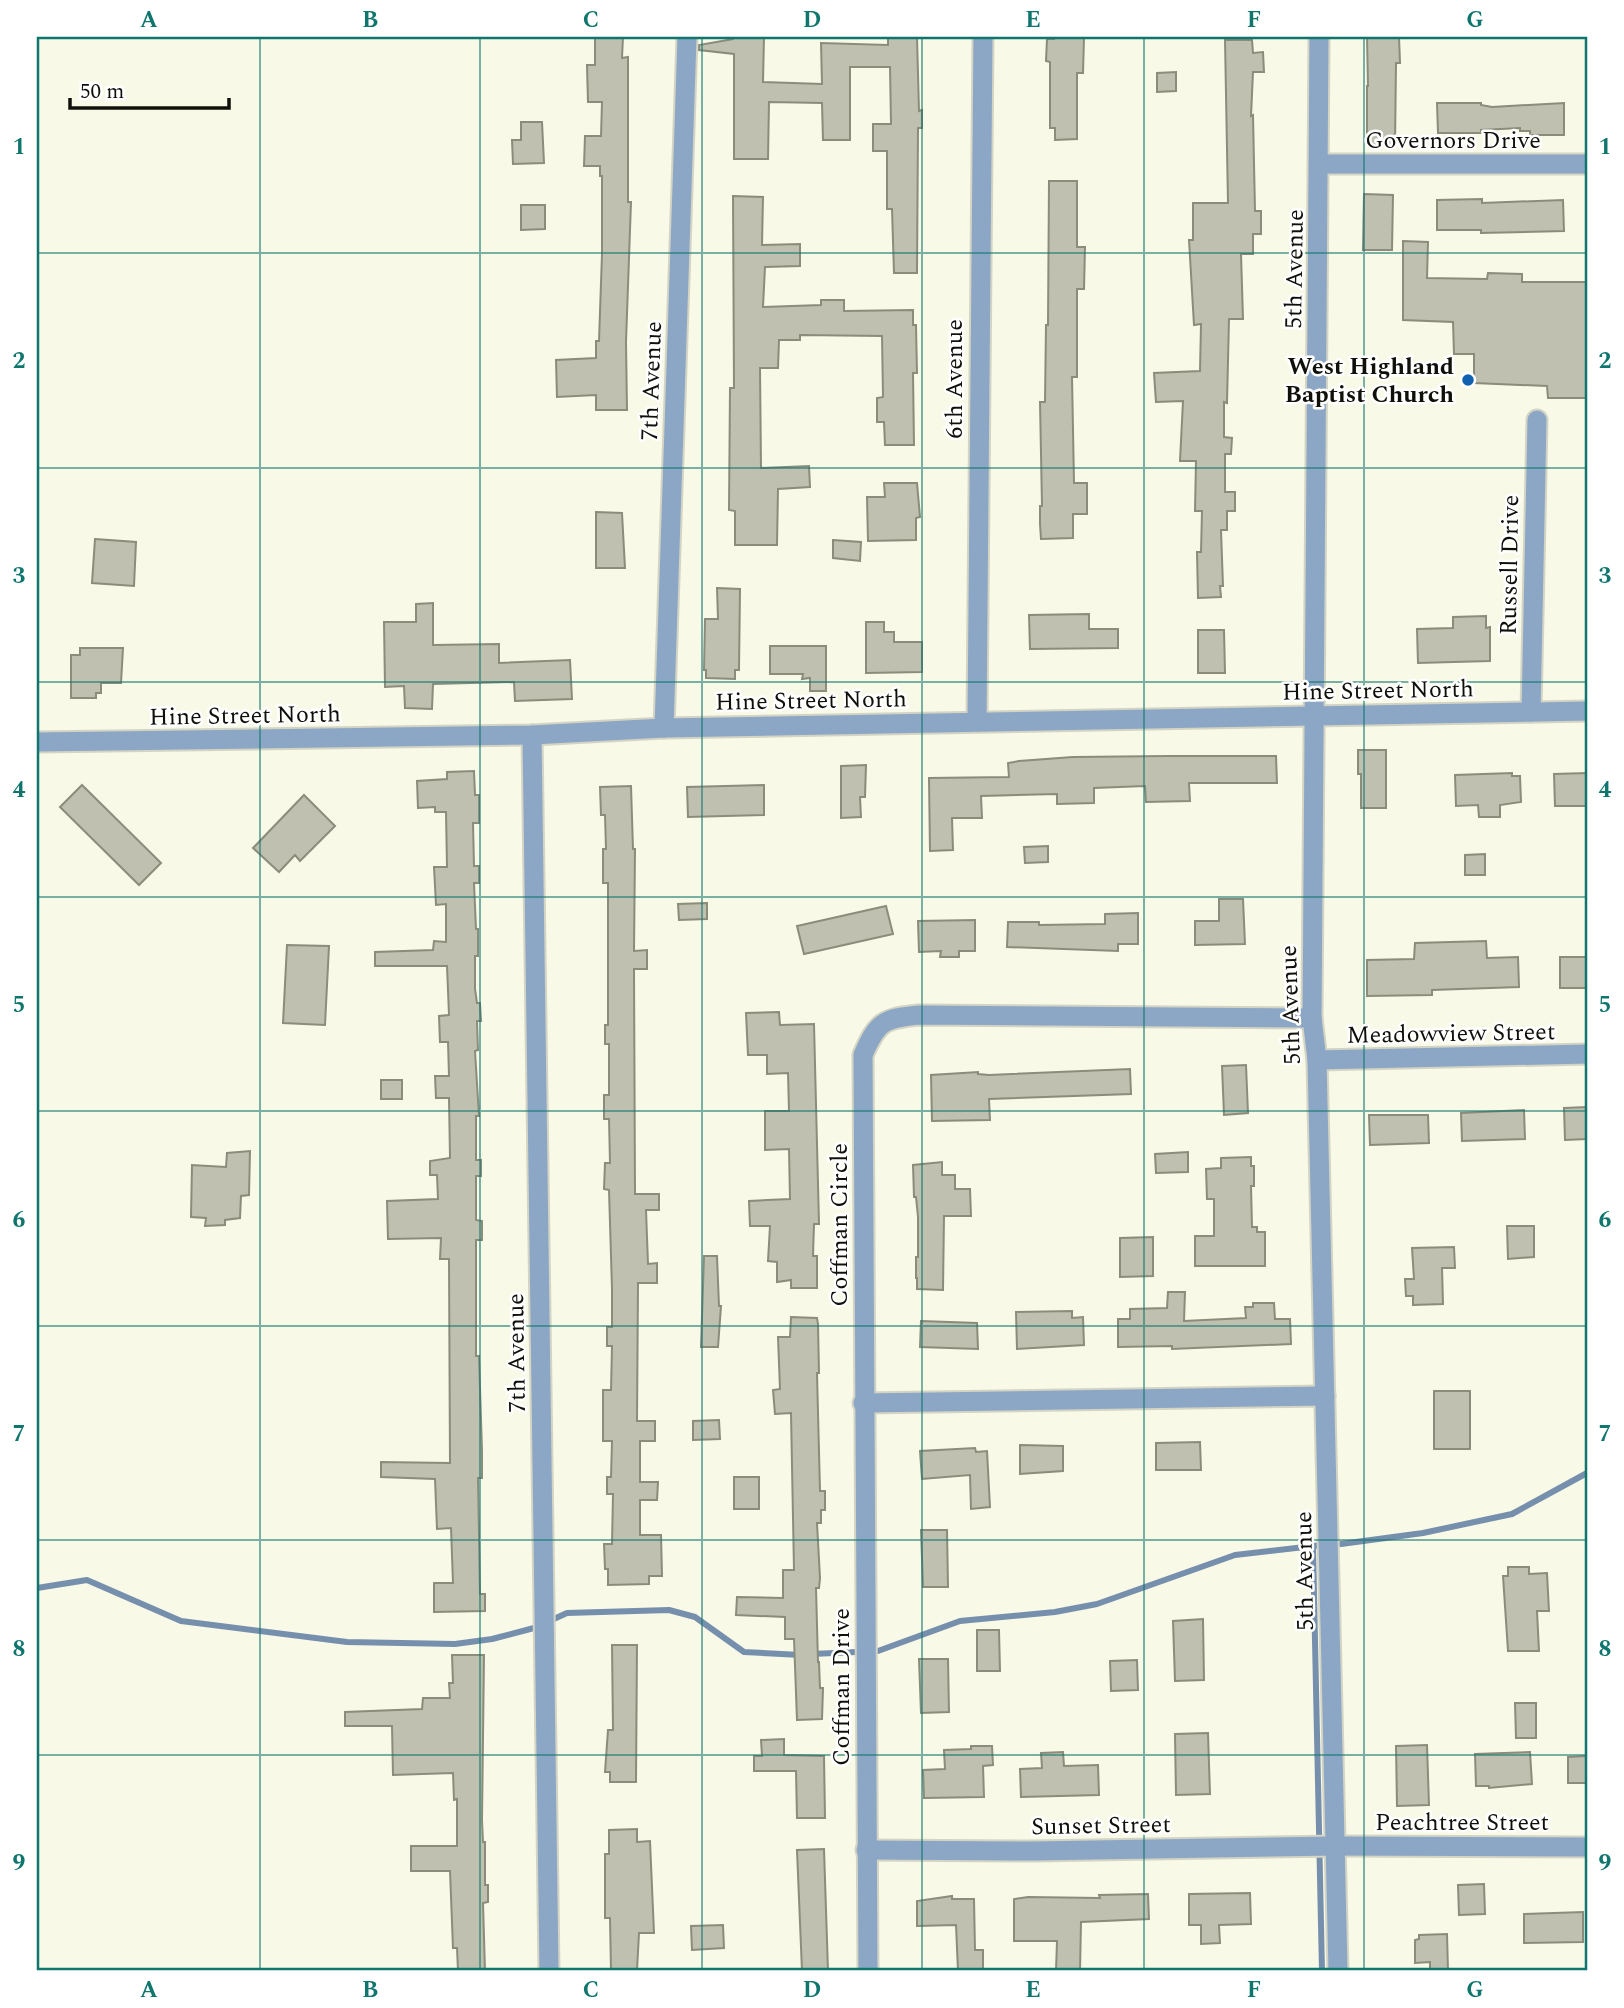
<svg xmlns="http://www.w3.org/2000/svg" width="1624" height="2008" font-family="Spectral,serif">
<rect width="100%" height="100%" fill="#f8f9e7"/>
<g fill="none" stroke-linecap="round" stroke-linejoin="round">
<g stroke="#768fad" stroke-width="6">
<path d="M1341,1544l82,-11 89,-19 75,-41"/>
<path d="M1313,1546l9,425"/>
<path d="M37,1588l50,-8 94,41 166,21 108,2 37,-5 42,-11 33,-15 102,-3 26,7 49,35 57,3"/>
<path d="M812,1654l66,-3 82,-30 95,-9 42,-8 138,-49 87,-10"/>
</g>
</g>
<g fill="#bfc0af" stroke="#8b8c7c" stroke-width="2">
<path d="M595,37h28l-1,21 6,-1v145h3l-5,140 1,68h-31v-15l-39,2 -1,-37 40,-2v-17h3l3,-87v-78h-2v-10h-16l1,-30h16l1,-34h-14l-1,-37h8z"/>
<path d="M734,37h30l-1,45 59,2 -1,-41 67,2v-8h29l2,74 3,-1v18h-4l-1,145h-23l-2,-64h-5v-58h-14v-27h18l-1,-57h-40v73h-27l-1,-37 -53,-1 -1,57h-34v-105l-35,-4v-5l34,-6z"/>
<path d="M1054,37h30l-1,36h-6v66l-22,1v-12h-5v-66l-4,-1 1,-22h7z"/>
<path d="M1367,37h32l1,26h-4l-1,83 -28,-1v-59h1z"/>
<path d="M1225,40h27l1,13 10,-1 1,20h-11l-2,44 2,-1 2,96h6v23h-8v20h-12l2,65h-14l-2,84 -3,-1v35l8,1 -1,16h-6v38h10v19h-8v19h-6l2,56h-3l1,11 -23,1 -1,-46h4l1,-41h-7l1,-50h-16l3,-60 -27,1 -2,-29 46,-2 1,-47 -7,1 -5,-85h4v-37h35z"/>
<path d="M1176,72v19l-19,1v-19z"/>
<path d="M1437,103h44v2l11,2 72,-4v32h-34v-4h-10v-3l-39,2v3h-43z"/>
<path d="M521,122h21l2,41 -31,1 -1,-24h9z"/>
<path d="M1049,181h28v66h8l-1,42h-7v88h-5l2,106h13v31h-14v24l-32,1 -1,-15v-18h2l-2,-104h5l1,-77h2z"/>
<path d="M1364,194l29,1 -1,55h-29z"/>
<path d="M733,196l30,1 -1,48 38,-1v22l-35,1 -2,40 58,-2v-5h23v11l69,-1v15h3l1,48h-4l1,72h-29l-1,-23h-7v-24l6,-1 -1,-61 -82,-1v5h-21l-1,28h-18l1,100 48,-2 1,21 -32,2 -1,56h-42v-34l-6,-1 1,-122h4z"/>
<path d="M1482,199v4l81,-3 1,31 -83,2v-3h-44v-30z"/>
<path d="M521,205h24v24l-24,1z"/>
<path d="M1403,241l25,1 -1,36 60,1 1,-6 34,1v8h65v116h-39l-1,-12 -73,-3v-29h-20l-1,-32 -50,-2z"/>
<path d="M884,483h33l3,34 -4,1v22l-48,1 -1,-44h18z"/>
<path d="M596,512l26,1 3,55h-29z"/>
<path d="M95,539l41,3 -2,44 -42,-3z"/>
<path d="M833,540l28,2 -1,19 -27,-3z"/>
<path d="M717,588l23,1 -1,81h-4v9l-29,-1v-8h-2l1,-51h13z"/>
<path d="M433,603v42l66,-1v19l71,-3 2,39 -57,2 -1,-19 -81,2 -1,25 -27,-1 -1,-22 -19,1 -1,-65h32v-18z"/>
<path d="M1089,614v15h29v19l-88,1 -1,-34z"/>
<path d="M1486,616v12l4,-1v34l-72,2 -1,-34 36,-1v-11z"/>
<path d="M866,622h18v10h10v10h28v30l-56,1z"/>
<path d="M1198,630h26l1,43h-27z"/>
<path d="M770,646h56v45h-16v-13l-8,1 1,-5h-33z"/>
<path d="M80,648h43l-2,35h-20v10h-5v5h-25v-43h9z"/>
<path d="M1358,750h28v58h-25v-34h-3z"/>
<path d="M1168,756h108l1,27h-88l1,18 -44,1 -1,-16 -51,2v15l-37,1v-10l-76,2 1,22h-30l1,32 -23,1 -1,-73 80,-1 -1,-14 11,-2 54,-4z"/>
<path d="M866,765l-1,32h-5l1,20 -20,1v-52z"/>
<path d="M474,771l1,24h4v28h-6l1,43h5v17h-5l2,46h2v27h-3v33l2,14h3l1,18h-4l1,29 -3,1 4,65h-3v44h5v16h-5v44l6,1v19h-6v116h3l3,95v27h-4l2,116h5v17l-51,1v-29h19l-2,-55 -14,1 -2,-50 -54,-2v-15l69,1 -1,-204h-9l1,-21 -53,1 -1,-38 51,-2 -1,-24h-7v-14l20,-3 -1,-60h-13l-1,-22h14l-1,-34h-8l-1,-26 10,-1 -2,-49h-72v-14l58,-2 1,-9 12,1v-38l-10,1 -2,-38h13l-1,-55h-11v-5l-17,1 -1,-27 30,-2v-7z"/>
<path d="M1512,773v3h8l1,26 -21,3v12h-21l-1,-12 -22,1 -1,-31z"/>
<path d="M1587,773v33h-32l-1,-32z"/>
<path d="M82,785l79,78 -22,22 -79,-78z"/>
<path d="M764,785v30l-76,2 -1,-30z"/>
<path d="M631,786l2,63h2l-1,102 13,-1v19h-13l1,225h24v16h-13l2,54 9,-1v20h-19l-1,138h18v20h-15v41h18l-1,18h-17v35h21l1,41h-13v8l-41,1v-16h-3l-1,-25h8l1,-50h-6v-17h4l1,-36h-9v-51h8l1,-44h-5v-19h5v-38l-3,-99 -5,-1 1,-26h5l-1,-44h-5v-24h5v-51h-4v-19h3v-142h-5v-34h3l-1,-34h-4l-1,-28z"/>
<path d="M304,795l31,31 -35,35 -5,-6 -16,17 -26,-24z"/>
<path d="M1048,846v16l-23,1 -1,-16z"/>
<path d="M1485,854v21h-20v-20z"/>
<path d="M1219,899h24l2,45 -50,1v-24h24z"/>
<path d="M707,903v16l-28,1 -1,-16z"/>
<path d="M886,906l7,28 -89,20 -7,-28z"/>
<path d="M1138,913v31h-20v7l-111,-4 1,-25h31v3l66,-1v-10z"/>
<path d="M975,920v31h-16v6h-19l1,-6 -22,1 -1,-31z"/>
<path d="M1486,941l1,17 31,-1 1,30 -87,3v5l-65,1v-36l47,-1 1,-16z"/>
<path d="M287,945l42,1 -4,79 -42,-2z"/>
<rect x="1560" y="957" width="27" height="31"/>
<path d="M779,1012l1,13 34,-1 5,200h-5l-1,32h4v32h-26v-8l-14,2v-20l-9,-1 2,-35h-20l-1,-25 41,-2 -1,-50 -24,1v-39h24l-1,-38 -21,1v-19h-19l-2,-42z"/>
<path d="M1246,1065l2,48 -24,2 -2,-49z"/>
<path d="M1130,1069l1,25 -142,5 1,21 -58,1 -1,-46 47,-3v2l11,1z"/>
<rect x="381" y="1080" width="21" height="19"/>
<path d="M1587,1107v32l-22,1 -1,-32z"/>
<path d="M1524,1110l1,29 -63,2 -1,-28z"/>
<path d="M1369,1115h59l1,28 -59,2z"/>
<path d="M250,1151l-1,44 -8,1 -1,22 -15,2v5l-20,1 1,-8 -15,-1 1,-52 34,2 1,-14z"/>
<path d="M1188,1152v20l-32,1 -1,-19z"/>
<path d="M1251,1157v9h3v20h-3l1,41h5v5h8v34h-70v-30h19v-37h-7l-1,-30 15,-1v-10z"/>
<path d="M942,1162v13h13v14h15l1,27h-27l-1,74 -26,-1v-11h-1v-21h2v-40l-2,-20h-2l-1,-32z"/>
<path d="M1507,1226h27v31l-26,2z"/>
<path d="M1153,1237v39l-33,1v-39z"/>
<path d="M1454,1247l1,21h-13l1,36 -30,1v-9h-7l-1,-17h9l-2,-31z"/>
<path d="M704,1256h13l2,50h2l-3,41h-17z"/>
<path d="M1168,1292h17l-1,29 62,-3 -1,-11h8v-4h21l1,16h15l1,25 -119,5v-3l-54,1v-28h12v-10l37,-1z"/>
<path d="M1072,1311v7l11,-1 1,28 -67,4 -1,-37z"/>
<path d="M791,1317l26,1 1,6 1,49h-2l3,118h5v19h-4v13h-4l3,55 -1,10h-3l2,74h1l1,26h3l-1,31 -25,1 -3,-81h-9v-22l-49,-2 1,-18 46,1v-28h11l-3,-157 -16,1 -2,-24 7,-1 -2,-52h12z"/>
<path d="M921,1321l56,2 1,26 -58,-2z"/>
<rect x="1434" y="1391" width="36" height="58"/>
<path d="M719,1420l1,19 -27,1v-19z"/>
<path d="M1200,1442l1,28h-45v-27z"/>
<path d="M1020,1445l43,1v25l-43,3z"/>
<path d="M975,1448l1,4 11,-1 3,56 -19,2 -1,-34 -48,4 -2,-28z"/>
<rect x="734" y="1477" width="25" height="32"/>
<path d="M921,1530h26l1,57h-25z"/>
<path d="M1508,1567h21v7l18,-1 2,38h-12l2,40h-31l-5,-75h5z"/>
<path d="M1203,1619l1,61 -29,1 -2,-60z"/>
<path d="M977,1630h22l1,41h-23z"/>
<path d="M612,1645h25l-1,137h-26v-10h-5l3,-42h5z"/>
<path d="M452,1655h32l-2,165 1,22h2v43h3v17l-5,1 2,68h-27l-1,-23h-4l-3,-77h-39v-25h46v-47l-3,1 -1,-27 -60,2 -1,-49h-47v-14l77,-3 1,-11h27l-1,-15h4z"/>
<path d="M919,1659h29l1,53 -28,1z"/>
<path d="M1137,1660l1,30 -27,1 -1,-30z"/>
<path d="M1515,1703h21v35h-20z"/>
<path d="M1208,1733l2,61 -34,1 -1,-61z"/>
<path d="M784,1739v16l40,1 1,62h-28l-1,-47h-42v-15h8l-1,-16z"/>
<path d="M1427,1745l2,60 -32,1 -1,-60z"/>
<path d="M971,1746h21l1,19 -10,1 1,31 -60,1 -1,-28 22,-1 -1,-19 27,-1z"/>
<path d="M1063,1752l1,14 34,-1 1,30 -78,2 -1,-28 22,-1 -1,-15z"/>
<path d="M1530,1752l2,32 -43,4v-2h-13l-1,-32z"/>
<path d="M1587,1756v27h-19v-26z"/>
<path d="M637,1829v13l13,-1 4,92h-15l-2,38h-26l-1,-53h-5v-64h4v-24z"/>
<path d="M824,1849l4,122h-26l-5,-121z"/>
<path d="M1484,1884l1,30 -26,1 -1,-30z"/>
<path d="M1250,1893l1,31 -32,1 1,18 -19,1v-19h-12v-31z"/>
<path d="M1148,1894l1,25 -68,3 -1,49h-24l1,-30h-43v-42l14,-2 72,1 -1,-3z"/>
<path d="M952,1896v3h22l1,51h8v21h-25l-2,-46 -39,1v-25z"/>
<path d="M1583,1912v30l-59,1v-29z"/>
<path d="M723,1925l1,23 -32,2 -1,-24z"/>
<path d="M1447,1934l1,37h-18v-9l-15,1v-23l4,-1v-4z"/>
</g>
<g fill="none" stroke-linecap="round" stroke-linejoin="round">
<defs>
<g id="minor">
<path d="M1319,164h268"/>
<path d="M1531,712l6,-292"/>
<path d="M977,721l6,-684"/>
<path d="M664,728l23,-691"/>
<path d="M532,735l17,1236"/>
<path d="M1317,1060l270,-6"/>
<path d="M863,1403l462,-7"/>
<path d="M866,1850l168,1 302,-5 251,1"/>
<path d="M868,1971l-5,-916c14,-33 21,-37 56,-40l393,3"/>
</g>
<g id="tertiary">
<path d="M1319,37l-7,981 5,42 21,911"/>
<path d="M37,742l495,-7 132,-7 923,-17"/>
</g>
</defs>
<use href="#minor" stroke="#d3d4c4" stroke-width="23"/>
<use href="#tertiary" stroke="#d3d4c4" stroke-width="23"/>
<use href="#minor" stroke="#8ca6c6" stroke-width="19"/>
<use href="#tertiary" stroke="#8ca6c6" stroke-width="19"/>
</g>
<path fill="none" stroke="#0f766e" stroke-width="2" stroke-opacity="0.55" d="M260,37v1934M480,37v1934M702,37v1934M922,37v1934M1144,37v1934M1364,37v1934M37,253h1550M37,468h1550M37,682h1550M37,897h1550M37,1111h1550M37,1326h1550M37,1540h1550M37,1755h1550"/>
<circle fill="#1061af" stroke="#fff" stroke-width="2.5" cx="1468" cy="380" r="7"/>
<g text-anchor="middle" stroke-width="5" stroke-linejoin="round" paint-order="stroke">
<g font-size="24" fill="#10100b" stroke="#fff">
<text x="1453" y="148">Governors Drive</text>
<text transform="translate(1294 269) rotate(-89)" y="8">5th Avenue</text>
<text transform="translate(954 379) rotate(-90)" y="8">6th Avenue</text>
<text transform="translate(651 381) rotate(-88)" y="8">7th Avenue</text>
<text transform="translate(1509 565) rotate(-89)" y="8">Russell Drive</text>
<text transform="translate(1378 690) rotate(-1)" y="8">Hine Street North</text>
<text transform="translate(811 700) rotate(-1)" y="8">Hine Street North</text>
<text transform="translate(245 715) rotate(-1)" y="8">Hine Street North</text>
<text transform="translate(1290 1005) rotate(-92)" y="8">5th Avenue</text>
<text transform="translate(1451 1033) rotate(-1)" y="8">Meadowview Street</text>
<text transform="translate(839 1225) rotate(-90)" y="8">Coffman Circle</text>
<text transform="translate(516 1353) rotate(-91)" y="8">7th Avenue</text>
<text transform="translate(1304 1571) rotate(-91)" y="8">5th Avenue</text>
<text transform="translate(841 1687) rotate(-90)" y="8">Coffman Drive</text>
<text x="1462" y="1830">Peachtree Street</text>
<text transform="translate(1101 1825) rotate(-1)" y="8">Sunset Street</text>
</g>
<g font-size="24" font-weight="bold" fill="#10100b" stroke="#fff" text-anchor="end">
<text x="1454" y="374">West Highland<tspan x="1454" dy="28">Baptist Church</tspan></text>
</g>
</g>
<rect width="1624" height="2008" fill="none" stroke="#ffffff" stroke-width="77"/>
<path d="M70 98v10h159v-10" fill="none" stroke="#10100b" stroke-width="3.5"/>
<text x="80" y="98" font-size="21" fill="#10100b" stroke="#ffffff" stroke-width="5" paint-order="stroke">50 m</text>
<rect x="38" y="38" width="1548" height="1931" fill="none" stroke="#0f766e" stroke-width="2.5"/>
<g font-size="23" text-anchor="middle" font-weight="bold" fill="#0f766e">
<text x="149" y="27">A</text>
<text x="370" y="27">B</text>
<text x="591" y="27">C</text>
<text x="812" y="27">D</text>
<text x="1033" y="27">E</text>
<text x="1254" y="27">F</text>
<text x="1475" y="27">G</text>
<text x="19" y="154">1</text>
<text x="1605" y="154">1</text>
<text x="19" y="368">2</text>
<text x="1605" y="368">2</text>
<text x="19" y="583">3</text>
<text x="1605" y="583">3</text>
<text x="19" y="797">4</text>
<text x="1605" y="797">4</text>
<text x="19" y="1012">5</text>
<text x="1605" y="1012">5</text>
<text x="19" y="1227">6</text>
<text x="1605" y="1227">6</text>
<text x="19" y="1441">7</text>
<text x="1605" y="1441">7</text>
<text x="19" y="1656">8</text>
<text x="1605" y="1656">8</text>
<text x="19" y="1870">9</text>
<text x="1605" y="1870">9</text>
<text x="149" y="1997">A</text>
<text x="370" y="1997">B</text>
<text x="591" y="1997">C</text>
<text x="812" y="1997">D</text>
<text x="1033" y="1997">E</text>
<text x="1254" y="1997">F</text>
<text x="1475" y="1997">G</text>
</g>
</svg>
